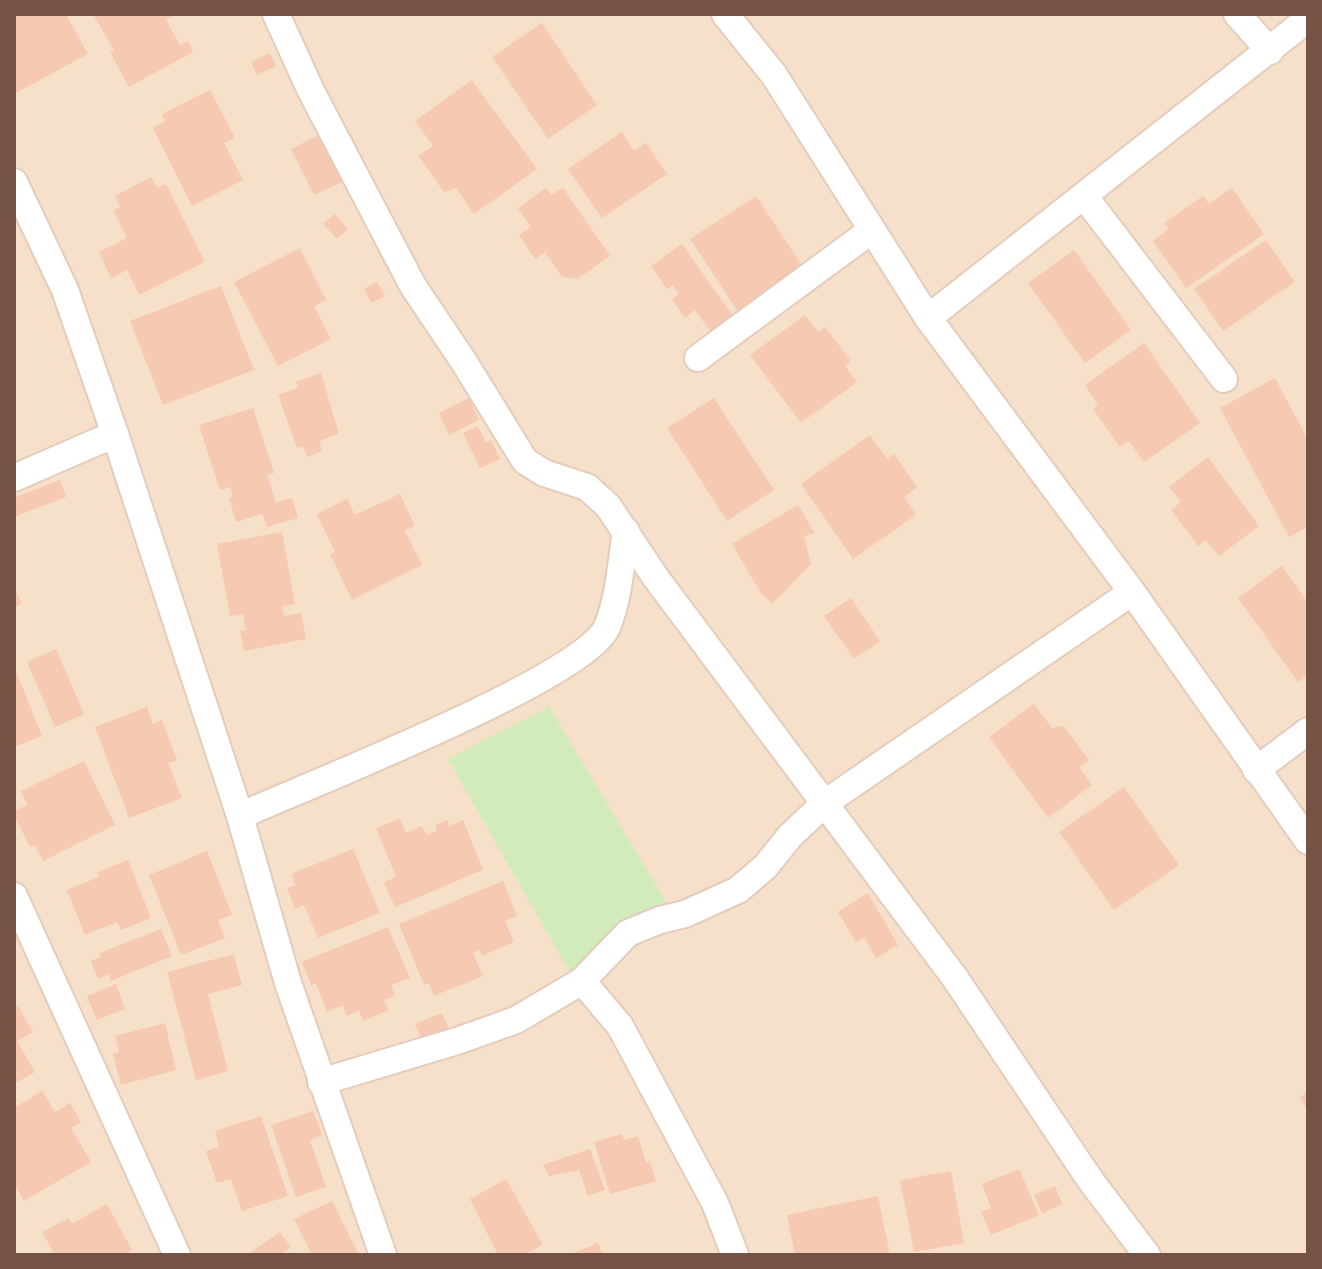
<svg xmlns="http://www.w3.org/2000/svg" width="1322" height="1269" font-family="'Open Sans',sans-serif">
<rect width="100%" height="100%" fill="#feefdc"/>
<rect fill="#f6e0ca" x="14" y="14" width="1294" height="1241"/>
<path fill="#d1ebbb" d="M549,707l120,200 -98,67 -123,-215z"/>
<g fill="#f5c9b2">
<path d="M14,14h52l22,40 -74,40z"/>
<path d="M93,14h85l-12,6 14,25 8,-4 5,11 -64,35 -19,-35 4,-2z"/>
<path d="M542,23l55,82 -49,34 -56,-82z"/>
<path d="M270,53l6,13 -19,9 -6,-13z"/>
<path d="M472,80l65,89 -63,45 -18,-26 -12,4 -26,-36 15,-10 -18,-25z"/>
<path d="M210,90l25,48 -11,5 19,37 -51,26 -39,-78 12,-7 -3,-7z"/>
<path d="M622,132l12,19 12,-8 21,31 -65,44 -34,-49z"/>
<path d="M319,135l23,47 -28,13 -23,-46z"/>
<path d="M151,177l6,11 9,-4 39,78 -66,33 -12,-25 -16,8 -12,-26 28,-14 -14,-28 7,-3 -5,-11z"/>
<path d="M546,188l5,7 12,-7 47,68 -33,23 -15,-2 -17,-25 -10,7 -16,-24 12,-8 -13,-19z"/>
<path d="M1232,188l32,46 -78,54 -33,-47 16,-12 -5,-6 39,-27 6,8z"/>
<path d="M756,196l49,74 -66,43 -49,-74z"/>
<path d="M335,214l13,15 -11,10 -14,-15z"/>
<path d="M1266,240l29,42 -72,49 -29,-42z"/>
<path d="M682,244l51,72 -22,16 -16,-22 -10,8 -13,-19 7,-5 -6,-9 -6,4 -16,-23z"/>
<path d="M300,248l26,52 -12,6 17,33 -53,27 -44,-84z"/>
<path d="M1074,250l57,80 -46,33 -57,-80z"/>
<path d="M377,282l8,14 -14,7 -7,-14z"/>
<path d="M221,286l33,84 -91,35 -33,-84z"/>
<path d="M805,315l13,17 7,-5 26,34 -6,5 12,16 -56,41 -51,-68z"/>
<path d="M1144,343l56,80 -56,39 -15,-21 -9,6 -27,-38 5,-4 -13,-20z"/>
<path d="M321,373l18,61 -20,7 3,10 -15,6 -4,-11 -6,2 -19,-53 20,-7 -2,-6z"/>
<path d="M1275,378l33,62v87l-19,10 -69,-129z"/>
<path d="M469,398l10,22 -30,15 -10,-22z"/>
<path d="M714,398l60,92 -47,31 -60,-93z"/>
<path d="M253,408l21,65 -7,2 9,28 16,-5 6,20 -31,9 -5,-13 -26,8 -7,-24 4,-2 -3,-9 -10,3 -21,-65z"/>
<path d="M478,426l8,17 5,-3 9,19 -20,9 -17,-35z"/>
<path d="M870,435l17,24 7,-5 23,33 -13,10 12,18 -63,44 -52,-75z"/>
<path d="M1208,457l51,69 -40,30 -13,-16 -8,6 -27,-36 10,-8 -12,-15z"/>
<path d="M60,480l6,17 -52,20v-19z"/>
<path d="M400,494l15,32 -10,5 17,34 -70,35 -22,-46 5,-2 -18,-38 30,-15 8,16z"/>
<path d="M798,505l17,28 -11,3 7,28 -39,40 -12,-12 -28,-48z"/>
<path d="M282,532l13,72 -13,2 2,10 17,-3 5,26 -62,12 -4,-20 6,-1 -3,-16 -13,2 -13,-72z"/>
<path d="M1282,566l26,37v72l-10,7 -60,-84z"/>
<path d="M14,588l8,15 -8,4z"/>
<path d="M851,598l29,43 -26,18 -30,-43z"/>
<path d="M56,649l28,65 -29,13 -28,-65z"/>
<path d="M14,666l28,70 -28,11z"/>
<path d="M1034,704l18,24 12,-2 25,34 -10,7 13,18 -44,33 -59,-81z"/>
<path d="M147,707l6,17 9,-4 15,40 -9,3 14,35 -53,20 -34,-91z"/>
<path d="M84,761l31,64 -72,36 -8,-16 -5,2 -16,-32v-4l13,-6 -6,-14z"/>
<path d="M1124,787l55,78 -65,45 -55,-78z"/>
<path d="M400,819l6,14 16,-7 5,9 10,-4 -2,-6 12,-5 2,6 14,-6 20,50 -88,37 -11,-25 12,-5 -20,-49z"/>
<path d="M353,849l27,64 -62,25 -14,-33 -9,4 -8,-21 9,-3 -5,-11z"/>
<path d="M207,851l25,64 -14,5 7,18 -44,17 -32,-80z"/>
<path d="M128,860l23,58 -30,12 -4,-8 -32,13 -18,-45 32,-13 -2,-4z"/>
<path d="M503,881l14,35 -12,5 9,21 -32,14 -2,-6 -7,3 10,23 -49,20 -5,-13 -5,2 -25,-61z"/>
<path d="M868,893l30,52 -22,13 -12,-21 -8,5 -18,-30z"/>
<path d="M388,927l22,51 -19,7 4,11 -11,4 5,10 -26,11 -4,-11 -12,6 -4,-11 -16,7 -11,-29 -5,2 -9,-23z"/>
<path d="M161,929l11,27 -61,25 -3,-7 -10,5 -7,-18 10,-4 -1,-4z"/>
<path d="M234,954l8,31 -34,9 20,77 -32,9 -29,-108z"/>
<path d="M116,984l9,25 -28,11 -10,-24z"/>
<path d="M18,1006l15,26 -16,9 18,31 -21,12v-75z"/>
<path d="M442,1013l7,16 -27,11 -7,-16z"/>
<path d="M165,1023l11,47 -55,15 -8,-31 6,-2 -4,-16z"/>
<path d="M42,1091l13,21 15,-9 11,19 -10,6 20,34 -67,39 -10,-18v-75z"/>
<path d="M1308,1092v19l-8,-14z"/>
<path d="M313,1111l9,24 -12,5 16,47 -30,10 -25,-72z"/>
<path d="M261,1116l27,80 -46,15 -11,-32 -14,4 -11,-32 13,-4 -4,-16z"/>
<path d="M622,1134l2,6 14,-4 8,27 4,-1 6,19 -46,13 -16,-52z"/>
<path d="M590,1149l15,41 -17,6 -9,-26 -30,6 -6,-11z"/>
<path d="M1019,1169l20,46 -48,20 -10,-23 10,-4 -9,-24z"/>
<path d="M951,1171l13,72 -50,9 -14,-72z"/>
<path d="M506,1179l37,66 -21,10h-24l-28,-56z"/>
<path d="M1055,1186l7,18 -20,9 -8,-18z"/>
<path d="M878,1196l12,59h-95l-8,-40z"/>
<path d="M332,1201l27,54h-47l-18,-36z"/>
<path d="M107,1204l25,46 -9,5h-68l-13,-23 27,-14 3,6z"/>
<path d="M280,1232l11,15 -11,8h-33z"/>
<path d="M598,1243l5,12h-34z"/>
</g>
<g fill="none" stroke-linecap="round" stroke-linejoin="round">
<defs>
<g id="street">
<path d="M276,14l35,77 102,195 51,76 61,99 19,12 43,14 21,19 48,72 299,400 136,203 56,74"/>
<path d="M725,14l49,61 154,243 204,274 176,249"/>
<path d="M1237,14l33,37"/>
<path d="M14,182l51,108 50,144 125,382 48,167 95,272"/>
<path d="M1084,196l140,183"/>
<path d="M928,318l380,-299"/>
<path d="M698,358l174,-128"/>
<path d="M14,478l101,-44"/>
<path d="M1256,770l52,-39"/>
<path d="M240,816c63,-29 345,-138 367,-189 12,-28 14,-65 19,-96"/>
<path d="M14,896l163,359"/>
<path d="M582,981l38,45 95,177 20,52"/>
<path d="M321,1082l136,-41 59,-21 66,-39 46,-48 32,-13 25,-6 53,-24 27,-23 25,-31 35,-33 307,-211"/>
</g>
</defs>
<use href="#street" stroke="#e3ccbb" stroke-width="30"/>
<use href="#street" stroke="#fff" stroke-width="26"/>
</g>
<rect width="1322" height="1269" fill="none" stroke="#745344" stroke-width="32"/>
</svg>
